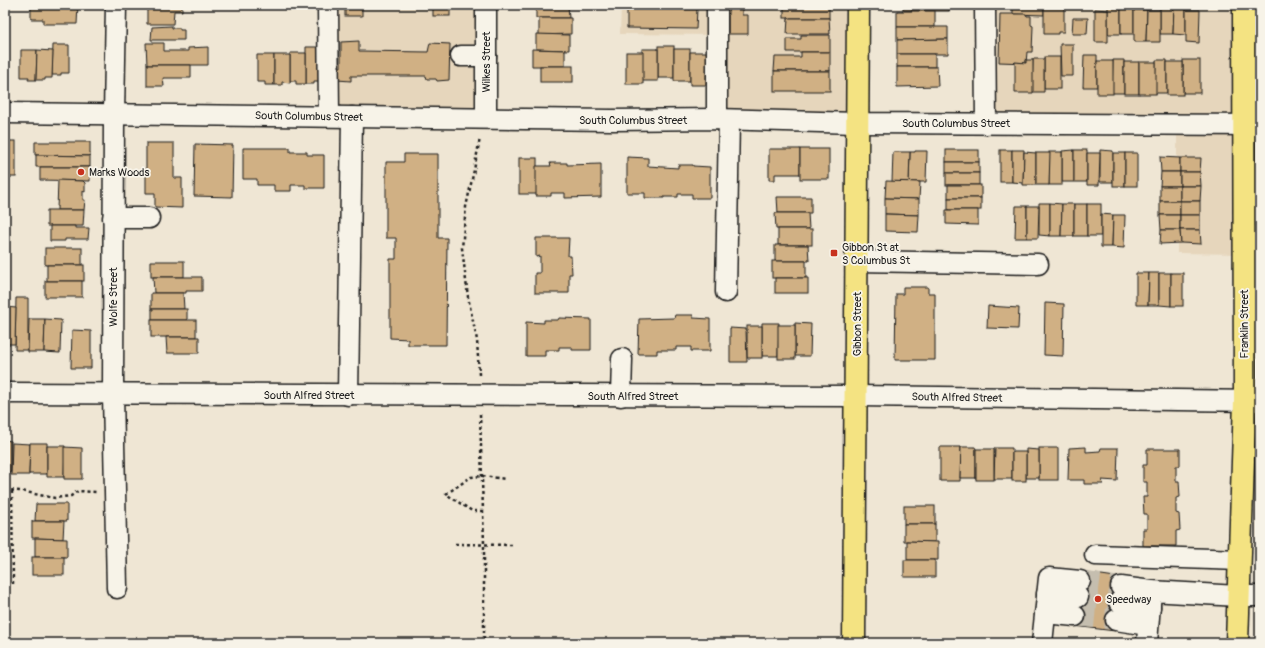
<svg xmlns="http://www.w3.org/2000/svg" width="1265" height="648" font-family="Pangolin,sans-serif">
<rect width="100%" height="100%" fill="#efe6d4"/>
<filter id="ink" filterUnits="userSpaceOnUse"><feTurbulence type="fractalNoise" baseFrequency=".025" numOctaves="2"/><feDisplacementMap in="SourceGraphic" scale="8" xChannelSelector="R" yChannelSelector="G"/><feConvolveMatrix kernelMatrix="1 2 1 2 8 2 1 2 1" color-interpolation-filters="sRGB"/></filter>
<g filter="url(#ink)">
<g fill="#e6d6bc">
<path d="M335,5h149v114l-150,-1z"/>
<path d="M621,5h234v119l-141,-2 1,-87 -95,-1z"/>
<path d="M978,5h264v121h18v276h-18v-148l-65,-1v-128l-200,-1z"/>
</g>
<g fill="#d0b084" stroke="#1c1c1c">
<path d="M31,5h47l-1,19h-34v-5h-12z"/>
<path d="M147,5h35v6h-8l-1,13h-26z"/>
<rect x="345" y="5" width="17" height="11"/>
<rect x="433" y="5" width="17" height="11"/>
<path d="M536,5h32l1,13h-33z"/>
<path d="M722,5h20v10h6v19h-20v-19h-6z"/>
<rect x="784" y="5" width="45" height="13"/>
<rect x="903" y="5" width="46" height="6"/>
<path d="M1013,5h31v10l-31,-1z"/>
<path d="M1044,5h20v27h-6v2h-14z"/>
<rect x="1108" y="5" width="13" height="29"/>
<rect x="1121" y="5" width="13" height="29"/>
<path d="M1160,5h14l-1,29h-13z"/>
<path d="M1174,5h12v30l-13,-1z"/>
<path d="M627,8l70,1 -1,20 -69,-1z"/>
<path d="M1095,9l13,1v32h-13z"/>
<path d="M1134,10h13l-1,32h-12z"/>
<path d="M1147,10h13v32h-14z"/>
<path d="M1186,10h14l-1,33 -13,-1z"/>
<rect x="897" y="11" width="38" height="16"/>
<path d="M1000,14h26l1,2h4v9l2,1 -1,26h-5l-1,11 -27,-1z"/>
<path d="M539,18h32v16l-32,1z"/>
<path d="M788,18h41l1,16h-43z"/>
<path d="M1073,18h15l-1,16h-15z"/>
<path d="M172,26v2h8v2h4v10h-33l1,-13z"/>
<path d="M897,27h51v12l-51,1z"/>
<path d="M536,34l33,1v15l-33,-1z"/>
<path d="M801,35h29v17h-43v-13h14z"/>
<path d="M948,39v15h-51v-14z"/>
<path d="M359,41v10l69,1 2,-9 20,1 -1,36 -12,1 -1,-2h-9l-1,-3h-75v5l-14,-1v-13h4v-25z"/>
<path d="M146,43h18v8h24v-3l20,-1v18h-61z"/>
<path d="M1060,44h13v32h-12z"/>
<path d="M53,45h16v28h-8v2h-9z"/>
<rect x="658" y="46" width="16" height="32"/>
<path d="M306,47h14v34h-6v3h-8z"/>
<path d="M532,49l33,1v16h-33z"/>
<rect x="642" y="49" width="16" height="32"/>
<rect x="674" y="49" width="16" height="32"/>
<path d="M21,50h16l-1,30h-8l1,-3h-8z"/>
<path d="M37,50l16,1 -1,27h-7v2h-9z"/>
<rect x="626" y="52" width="17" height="32"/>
<path d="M690,52h17l-1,33h-16z"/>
<path d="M801,52h29v19h-56l1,-14h26z"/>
<path d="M290,53h16v31h-10v-3h-6z"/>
<rect x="897" y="54" width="38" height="13"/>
<path d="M257,55h17v30h-9v-3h-8z"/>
<path d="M274,55h16v28l-8,-1v3h-8z"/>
<path d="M1084,55h13v32h-14z"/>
<rect x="1044" y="57" width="16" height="32"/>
<path d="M1033,59h11v33h-12z"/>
<path d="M1026,60h7v33h-18v-31l11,1z"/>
<path d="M1113,60h11v33h-12z"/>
<path d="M1156,60h11v33h-12z"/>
<rect x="1183" y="60" width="17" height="33"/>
<rect x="1097" y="61" width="16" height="33"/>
<rect x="1124" y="62" width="15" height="32"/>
<rect x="1139" y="62" width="17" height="32"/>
<rect x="1167" y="62" width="16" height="33"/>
<path d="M147,65h44v13h-28l1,8h-17z"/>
<rect x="540" y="66" width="33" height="16"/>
<path d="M897,67h40l1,19 -41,1z"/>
<rect x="774" y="71" width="56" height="20"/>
<rect x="5" y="141" width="11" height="36"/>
<path d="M35,142h55v14l-55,-1z"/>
<path d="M146,143h28v35h8v30l-27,-1v-14h-9z"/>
<path d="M195,144l38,1 -1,52 -38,-1z"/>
<path d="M243,148h47v4h17v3h17v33h-19v-3h-14v6h-17v-6h-17v-6h-14z"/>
<path d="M769,149h31v25h-25v6h-6z"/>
<rect x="800" y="149" width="29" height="30"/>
<rect x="946" y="150" width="33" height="12"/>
<rect x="1000" y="150" width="12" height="32"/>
<path d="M1012,150h12l-1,33 -11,-1z"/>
<path d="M1074,150v32h-12v-31z"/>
<rect x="1074" y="150" width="13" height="32"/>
<path d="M1100,150l13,1v31h-13z"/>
<path d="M915,151h12l-1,31h-17l1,-30h5z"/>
<path d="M893,152h17l-1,30h-17z"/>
<path d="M1024,152l12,1v32h-13z"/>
<rect x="1049" y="152" width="13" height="33"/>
<path d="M1036,153h14l-1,32h-13z"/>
<path d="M1087,153h13l-1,32h-12z"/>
<rect x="1113" y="153" width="12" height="33"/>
<rect x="1125" y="153" width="12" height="33"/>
<path d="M404,154h34v84h9l-1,107h-38v-6l-18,-1v-79h6v-21h-10v-76h18z"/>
<path d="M36,155l54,1v11h-54z"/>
<path d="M627,157l21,1v8l30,2v-3h15v1l17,1v31h-18v-4h-14v3h-14v1h-19v-5h-18z"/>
<path d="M1160,157l20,1v14h-19z"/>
<rect x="519" y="158" width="18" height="36"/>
<path d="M1180,158h21l-1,14h-20z"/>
<rect x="946" y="162" width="33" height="11"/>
<path d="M550,163h17v2l34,-1v33l-36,1v-5h-14v3h-15v-30h15z"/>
<path d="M40,167h50v14l-50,-1z"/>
<path d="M1161,172h19v14h-20z"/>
<path d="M1180,172h20l1,14h-21z"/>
<rect x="946" y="173" width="33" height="12"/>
<path d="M58,180l25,1 2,2v9l-2,-1v9h2l-1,10h-27z"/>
<path d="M886,181l34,1 -1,17 -34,-1z"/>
<rect x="948" y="185" width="33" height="13"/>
<rect x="1160" y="186" width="20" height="15"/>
<path d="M1180,186h21l-1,15h-20z"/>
<path d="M777,197h34v16h-33z"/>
<path d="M885,198l34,1v16l-34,-1z"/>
<rect x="948" y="198" width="33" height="12"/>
<rect x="1160" y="201" width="20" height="14"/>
<rect x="1180" y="201" width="20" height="14"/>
<path d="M1039,203h11v33l-11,-1z"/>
<path d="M1050,203l12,1 -1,32h-11z"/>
<path d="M1062,204h12v32h-13z"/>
<rect x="1074" y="204" width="13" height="32"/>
<rect x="1087" y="204" width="14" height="32"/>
<path d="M1016,206h11v32h-12z"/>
<path d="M1027,206h12l-1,32h-11z"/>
<path d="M47,210h37l-1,16h-36z"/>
<path d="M946,210h32v15l-32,-1z"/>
<path d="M775,213h33l1,16h-33z"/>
<path d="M885,214l34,1 -1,17 -33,-1z"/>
<path d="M1101,214l12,1 -1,32h-11z"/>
<path d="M1113,215h12l-1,33 -12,-1z"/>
<path d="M1160,215h20v15h-19z"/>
<rect x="1180" y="215" width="20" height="15"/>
<path d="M50,226h25v2h14l-1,11h-23v2h-15z"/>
<rect x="778" y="229" width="34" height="16"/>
<path d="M1161,230h19l1,13 -21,1z"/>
<path d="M1180,230h20l1,14 -20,-1z"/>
<path d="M536,238h33l-1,18h3l1,18h-3v19h-34v-20h5v-17l-4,1z"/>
<path d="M775,245h33l1,16h-34z"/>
<rect x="45" y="248" width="37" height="17"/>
<rect x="151" y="261" width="33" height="16"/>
<rect x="772" y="261" width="34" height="17"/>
<rect x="47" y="265" width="37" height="16"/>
<path d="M1136,273h13l-1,32h-12z"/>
<path d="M1149,273h10v32h-11z"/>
<path d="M1159,273h12v33l-12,-1z"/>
<rect x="1171" y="273" width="12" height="33"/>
<path d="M153,277h49v14h-16v2h-32z"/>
<rect x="775" y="278" width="33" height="15"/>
<rect x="45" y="281" width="37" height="16"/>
<path d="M903,287h25v6h7v67h-40l1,-66h7z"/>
<path d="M151,293h32l1,16h-33z"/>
<path d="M16,298h12v52h-13z"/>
<path d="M1045,303l19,1 -1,52 -19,-1z"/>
<path d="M988,306l31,2 -1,21 -31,-1z"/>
<path d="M5,307l11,1 -1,36h-10z"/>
<rect x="152" y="309" width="35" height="11"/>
<path d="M675,315h18v3l17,1v32h-19v-4h-15v3h-19v4h-19l1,-35 35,-1z"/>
<path d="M559,318l32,1v31h-19v-3h-13v3h-14v6h-19v-34l18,1v-3h14z"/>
<path d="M29,319h16l-1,33h-16z"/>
<path d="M45,319l16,1 -1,33 -16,-1z"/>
<rect x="151" y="320" width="45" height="17"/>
<path d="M762,323h17l-1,33h-16z"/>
<path d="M795,323l16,1 -1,32h-15z"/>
<rect x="778" y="325" width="17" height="34"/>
<rect x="747" y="326" width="15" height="32"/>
<path d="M730,328l16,1 1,33h-17z"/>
<path d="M72,330l19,1v37h-20z"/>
<path d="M166,337h33v16h-32z"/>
<path d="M5,440l6,1v31h-6z"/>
<path d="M12,443l18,1 -1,31h-18z"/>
<path d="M30,443h17v31h-18z"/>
<path d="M47,446h18l-1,31h-17z"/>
<path d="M64,447l18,1v31h-18z"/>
<path d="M940,447h21l-1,34h-20z"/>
<path d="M961,447h14l1,2v29h-16z"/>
<path d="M1086,447v5l14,-1 1,-3h17l-1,33 -15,-1 1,4h-19v-4h-16l1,-32z"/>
<path d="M995,448h17v31h-18z"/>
<rect x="1039" y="448" width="19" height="32"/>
<rect x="976" y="449" width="18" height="31"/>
<path d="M1026,449l13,1v28h-13z"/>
<path d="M1147,449h33v17h-4v15h3l1,16 -4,1v15l3,1 1,16 -4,1v15h-33v-17h4v-15h-3l-1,-17h4v-15h-4v-17h4z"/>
<rect x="1012" y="452" width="14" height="29"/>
<path d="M36,504h31v17h-32z"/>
<rect x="904" y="506" width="31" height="18"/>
<path d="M32,521h32l-1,18 -31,-1z"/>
<path d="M904,524h31v18l-31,-1z"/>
<path d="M35,538l32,1v18h-32z"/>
<path d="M907,541l31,1v18h-31z"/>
<rect x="32" y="557" width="32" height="18"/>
<rect x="904" y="560" width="31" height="17"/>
<path d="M1081,572l41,6 -7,53 -41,-5z"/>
</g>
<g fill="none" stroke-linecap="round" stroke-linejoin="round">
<g stroke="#c5beaf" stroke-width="20" stroke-dasharray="20 10" stroke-linecap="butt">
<path d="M1080,581l41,6"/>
<path d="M1078,597l41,5"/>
<path d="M1075,616l41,4"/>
</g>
<defs>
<g id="minor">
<path d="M116,5l-2,109 -1,280 4,194"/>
<path d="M328,5l1,111"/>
<path d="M717,5v114"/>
<path d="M985,5l1,119"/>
<path d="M461,56h25"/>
<path d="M5,113l607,7 105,-1 140,4 403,2"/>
<path d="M486,118v-113"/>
<path d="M113,218h36"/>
<path d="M857,261l181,3"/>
<path d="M726,292l3,-172"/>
<path d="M5,393l851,3 404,5"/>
<path d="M348,395l4,-278"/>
<path d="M621,396l1,-37"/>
<path d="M1095,555l145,5"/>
<path d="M1121,587l30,4"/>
<path d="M1047,594l31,3"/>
<path d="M1119,602l31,5"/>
<path d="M1045,613l30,3"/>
<path d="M1116,620l32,5"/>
<path d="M1042,643l7,-65 31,3"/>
<path d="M1147,643l4,-52 87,5h22"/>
</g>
<g id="major">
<path d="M854,643l4,-638"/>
<path d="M1237,643l8,-242 -1,-396"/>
</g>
</defs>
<use href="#minor" stroke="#1c1c1c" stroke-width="23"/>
<use href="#major" stroke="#1c1c1c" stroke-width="25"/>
<g stroke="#1c1c1c" stroke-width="2.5" stroke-dasharray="3 3" stroke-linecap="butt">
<path d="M479,375l-2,-35 -9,-43 -6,-49 4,-41 8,-37 6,-32"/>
<path d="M480,414l4,130v99"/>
<path d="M5,490l17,1 17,4 16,3 16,-2 7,-5 18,1"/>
<path d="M12,491l1,95"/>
<path d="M483,511h-11l-26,-17 25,-17 11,-1 24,3"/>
<path d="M455,544l57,1"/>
</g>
<use href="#minor" stroke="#f7f3e8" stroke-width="20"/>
<use href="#major" stroke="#f4e382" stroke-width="22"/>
</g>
</g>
<g fill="#c8321e" stroke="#f7f3e8" stroke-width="1.5">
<circle cx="81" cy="172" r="4"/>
<rect x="830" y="249" width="8" height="8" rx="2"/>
<circle cx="1098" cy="599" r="4"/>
</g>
<g text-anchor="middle" stroke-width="3.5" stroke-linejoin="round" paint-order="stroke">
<g font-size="11" fill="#1c1c1c" stroke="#f7f3e8">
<text transform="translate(486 62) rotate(-90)" y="4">Wilkes Street</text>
<text transform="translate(309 116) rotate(1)" y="4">South Columbus Street</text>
<text x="633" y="124">South Columbus Street</text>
<text x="956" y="127">South Columbus Street</text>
<text transform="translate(113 297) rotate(-90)" y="4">Wolfe Street</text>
<text transform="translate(857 324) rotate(-90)" y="4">Gibbon Street</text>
<text transform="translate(1244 324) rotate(-90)" y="4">Franklin Street</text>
<text x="309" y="399">South Alfred Street</text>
<text x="633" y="400">South Alfred Street</text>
<text transform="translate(957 397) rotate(1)" y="4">South Alfred Street</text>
</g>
<g font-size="11" fill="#1c1c1c" stroke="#f7f3e8" text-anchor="start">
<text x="89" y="176">Marks Woods</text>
<text x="842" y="251">Gibbon St at<tspan x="842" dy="13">S Columbus St</tspan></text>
<text x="1106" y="603">Speedway</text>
</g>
</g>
<rect width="1265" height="648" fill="none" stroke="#f7f3e8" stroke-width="20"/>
<rect x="10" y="10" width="1245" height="628" fill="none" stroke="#1c1c1c" stroke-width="1.5" filter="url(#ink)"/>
</svg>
